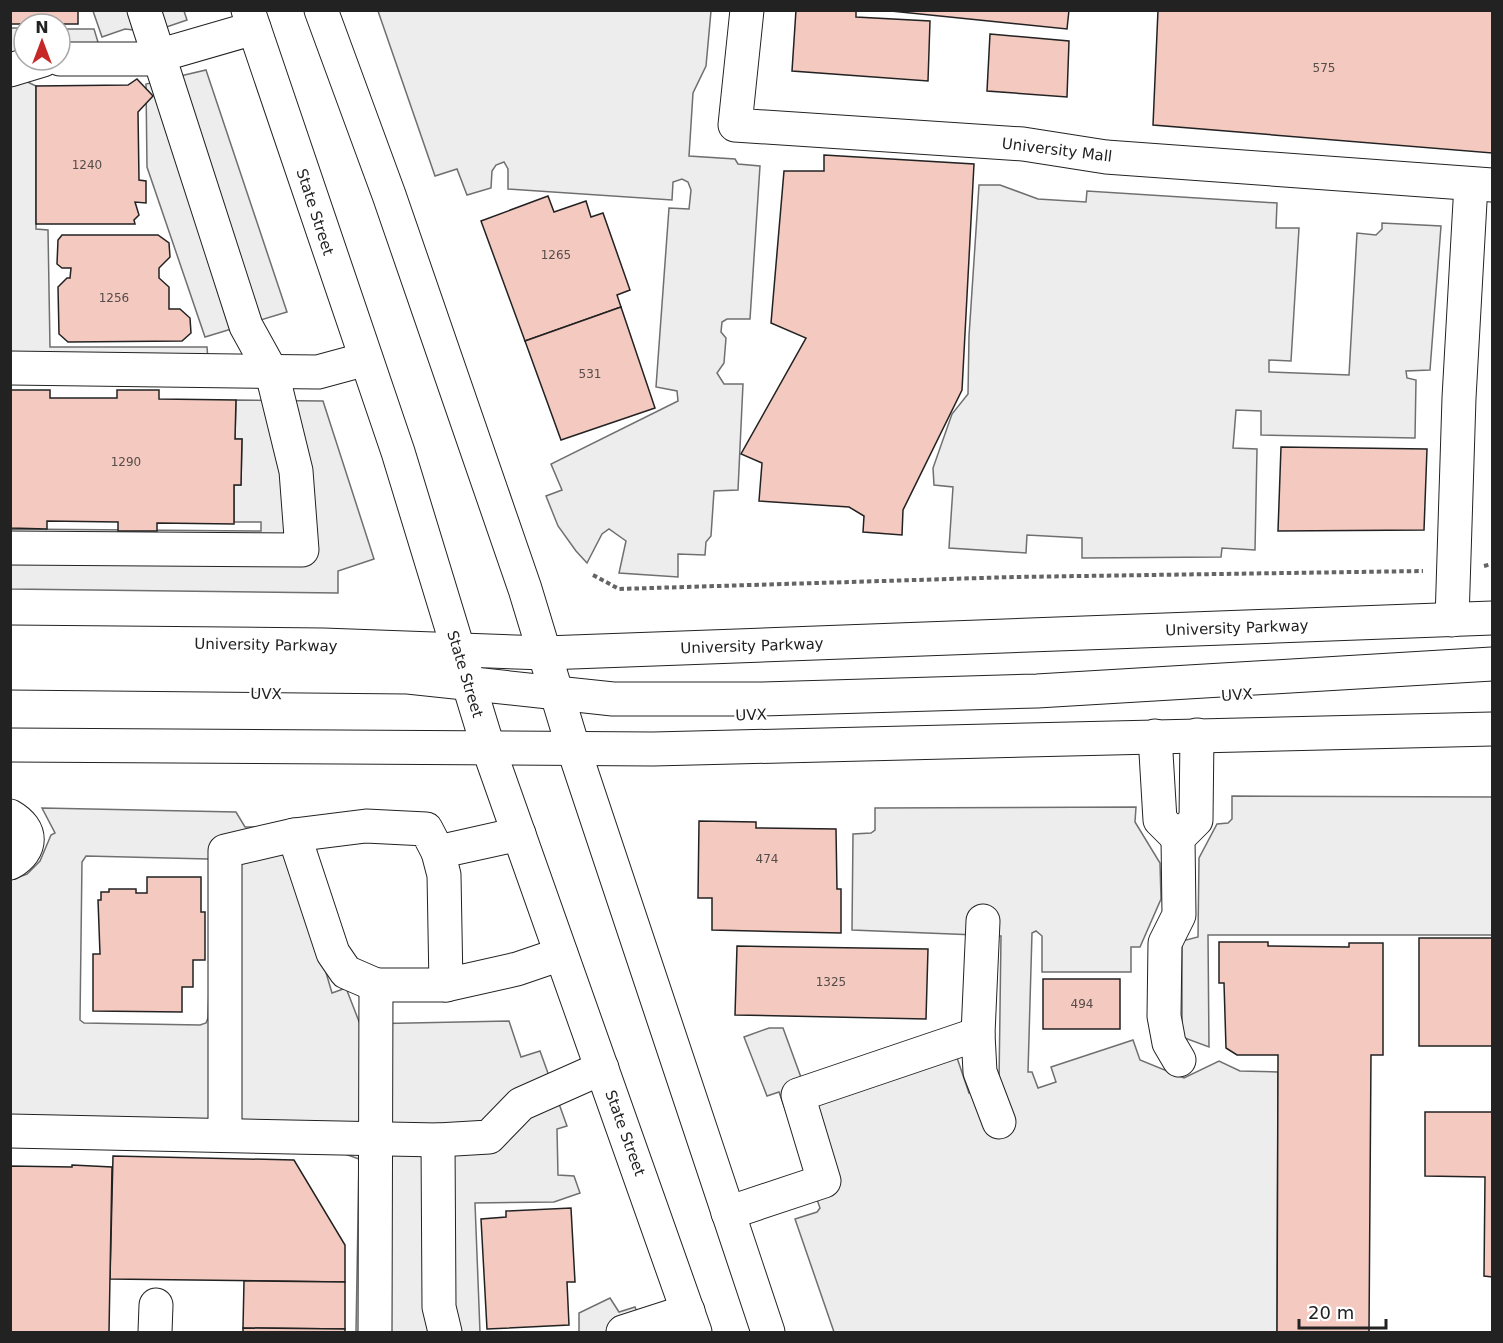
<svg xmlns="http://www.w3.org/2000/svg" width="1503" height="1343" font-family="'DejaVu Sans',sans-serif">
<rect width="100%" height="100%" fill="#fff"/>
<g fill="#ededed" stroke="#6f6f6f" stroke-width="1.5" fill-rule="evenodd">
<path d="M93,11h91l3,9 -35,12 -27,-3 -23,8z"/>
<path d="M378,11h333l-5,55 -13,27 -4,63 46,3 3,5 22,2 -10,153h-23l-5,3 -1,10 5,6 -2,25 -7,10 7,11h19l-5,106 -24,1 -3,45 -5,6 -1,13 -27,-1v23l-59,-4 7,-32 -17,-12 -7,5 -15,29 -11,-12 -18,-25 -12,-30 16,-6 -11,-26 127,-63 -1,-10 -21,-4 13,-179 20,1 2,-19 -3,-8 -6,-3 -9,3 -1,18 -164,-11v-20l-4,-7 -8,3 -4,6 -1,17 -24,7 -10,-26 -22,7z"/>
<path d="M10,28h14v25h-13z"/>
<path d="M60,29h34l7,23h-41z"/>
<path d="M206,70l81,242 -82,25 -58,-170 -1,-83z"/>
<path d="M11,74l25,12v143l12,1 2,117h157l2,25 -198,-4z"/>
<path d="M979,185h21l38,14 48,3 1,-11 190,12 -1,25h23l-8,133 -22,-1v12l80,3 8,-142 19,2 6,-6v-6l59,3 -11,144 -24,1 1,7 9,2 -1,58 -154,-3v-24l-25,-1 -3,38 24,1 -2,101 -33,-2 -1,9 -139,1v-20l-55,-3 -1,18 -77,-5 4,-61 -19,-2 -1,-17 19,-54 16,-20 1,-58z"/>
<path d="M236,400l87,1 51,158 -36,12v22l-327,-4v-60l250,2v-9h-27v-37h7l1,-46h-7z"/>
<path d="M1232,796l260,1v138h-284l1,112 -27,-10v-96l16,-4 1,-79 18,-34 11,-1 4,-4z"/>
<path d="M1136,807l-1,15 25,41 1,36 -21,48h-9v25h-89v-36l-6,-5 -4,2 -4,139h4l6,16 18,-6 -5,-15 82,-27 7,20 44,18 35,-17 21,10 38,1 -1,260h-443l-39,-113 22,-7 3,-4 -41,-116 -12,4 -23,-59 25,-9h14l23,63 146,-48 17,50 30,-10 2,-147 -149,-6 1,-96 18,-1 4,-3v-22z"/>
<path d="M42,808l194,4 9,15h22l24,26 41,140 14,-5 14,36 149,-3 12,36 19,-6 27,75 -10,3 1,46 16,1 6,17 -26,9 -79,1 5,129h-124l3,-173 -14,-5 -334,-7v-267l16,-6 13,-13 11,-26 4,-2zM86,856l122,3 5,4 -5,155 -2,5 -6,2 -116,-2 -4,-3 2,-158z"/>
<path d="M610,1298l9,14 16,-5 9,25h-65v-19z"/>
</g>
<g fill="#f3c9c0" stroke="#222" stroke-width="1.5">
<rect x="10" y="10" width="68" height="14"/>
<path d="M796,10h60v7l74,4 -2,60 -136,-10z"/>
<path d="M881,10h188l-2,19z"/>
<path d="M1158,10h334v143l-339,-28z"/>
<path d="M990,34l79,7 -2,56 -80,-6z"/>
<path d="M137,79l16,17 -15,16 1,68 7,1v22l-11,-1 4,13 -5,5 1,4h-99v-138l92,-1z"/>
<path d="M824,155l150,9 -12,226 -59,120 -1,25 -39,-3 1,-16 -15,-9 -90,-6 3,-38 -21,-9 65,-116 -35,-15 13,-152h40z"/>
<path d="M548,196l6,16 32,-11 5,16 12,-4 27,77 -13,5 4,12 -96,34 -44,-120z"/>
<path d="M62,235h96l11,8 1,14 -11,11v10l10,9v22h11l10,9 1,15 -9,8 -114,1 -9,-8 -1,-47 9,-9h3l1,-10h-9l-5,-4 1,-24z"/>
<path d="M621,307l34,101 -94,32 -36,-99z"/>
<path d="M10,390h40v8h67v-8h42v9l77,1 -1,39h7l-1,46h-7v39l-77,-1v8h-39v-9l-71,-1v8l-37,-1z"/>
<path d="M1281,447l146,2 -3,81 -146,1z"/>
<path d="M699,821l57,1v6l80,1 1,60h4v44l-129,-3v-32h-14z"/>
<path d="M147,877h54v35h4v48h-12v27h-11v25l-89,-1v-57h7l-2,-54h3v-8h8v-3h27v4h11z"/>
<rect x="1419" y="938" width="73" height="108"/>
<path d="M1219,942h49v4l81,1v-4h34v112h-12l-2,277h-92l1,-277h-41l-11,-7 -2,-65h-5z"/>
<path d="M737,946l191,3 -2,70 -191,-4z"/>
<rect x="1043" y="979" width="77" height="50"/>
<path d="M1425,1112h67v165l-8,-1 1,-99 -60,-1z"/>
<path d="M113,1156l181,4 51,85v37l-235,-3z"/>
<path d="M72,1165l40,2 -3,165h-99v-166l62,1z"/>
<path d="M571,1208l4,74h-8l2,43 -82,4 -6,-110 25,-2v-6z"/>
<path d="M244,1281l101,1v47l-102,-1z"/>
<path d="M243,1328l102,1v3h-102z"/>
</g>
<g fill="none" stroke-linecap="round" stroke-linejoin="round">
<defs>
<g id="minor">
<path d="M747,10l-12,115 288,19 83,13 386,28"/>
<path d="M60,59h87l107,-31"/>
<path d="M10,70l33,-10"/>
<path d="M10,368l308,4 48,-13"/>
<path d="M10,548l292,2 -6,-79 -24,-98 -26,-47 -102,-316"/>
<path d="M1452,620l7,-222 12,-214"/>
<path d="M10,673l398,4 205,22h149l275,-8 455,-27"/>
<path d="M1155,736l5,84 18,18"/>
<path d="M10,816c23,13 23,34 0,47"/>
<path d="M294,835l39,118 13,19 30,13"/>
<path d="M438,852l6,23 2,110 71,-16 44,-15"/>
<path d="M983,921l-5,113 2,38 19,50"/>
<path d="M1179,1060l-10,-17 -5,-27 1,-73 14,-28 -1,-77 18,-18 1,-85"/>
<path d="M10,1131l428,9 51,-3 32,-33 81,-36"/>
<path d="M225,1135v-284l69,-16 72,-9 60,3 12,23 81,-18"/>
<path d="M438,1140l1,167 6,25"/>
<path d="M728,1213l96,-32 -26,-86 180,-61"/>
<path d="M155,1332l1,-27"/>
<path d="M375,1332l1,-347h70"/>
<path d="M623,1332l65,-21"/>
</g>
<g id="major">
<path d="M248,10l150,442 90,295 207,585"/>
<path d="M321,10l68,185 136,394 48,158 195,585"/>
<path d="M10,642l313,3 222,8 947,-35"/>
<path d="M10,745l643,4 839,-20"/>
</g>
</defs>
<use href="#minor" stroke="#222" stroke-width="35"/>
<use href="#major" stroke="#222" stroke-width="35"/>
<g stroke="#646464" stroke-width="4" stroke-dasharray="4.5 3" stroke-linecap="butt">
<path d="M1484,566l8,-2"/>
<path d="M593,575l26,14 395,-12 409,-6"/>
</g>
<use href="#minor" stroke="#fff" stroke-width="33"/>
<use href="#major" stroke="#fff" stroke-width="33"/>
</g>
<g text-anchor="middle" stroke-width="4.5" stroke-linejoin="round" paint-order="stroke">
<g font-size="12" fill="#564c4a">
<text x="1324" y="72">575</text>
<text x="87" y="169">1240</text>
<text x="556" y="259">1265</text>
<text x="114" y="302">1256</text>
<text x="590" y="378">531</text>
<text x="126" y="466">1290</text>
<text x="767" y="863">474</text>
<text x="831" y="986">1325</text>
<text x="1082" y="1008">494</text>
</g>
<g font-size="15" fill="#222" stroke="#fff">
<text transform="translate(1057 150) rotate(7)" y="5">University Mall</text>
<text transform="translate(315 212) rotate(72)" y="5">State Street</text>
<text transform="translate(1237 628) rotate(-2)" y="5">University Parkway</text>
<text transform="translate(266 645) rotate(1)" y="5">University Parkway</text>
<text transform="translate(752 646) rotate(-2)" y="5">University Parkway</text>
<text transform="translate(465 674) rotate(73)" y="5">State Street</text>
<text transform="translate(266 694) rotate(1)" y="5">UVX</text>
<text transform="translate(1237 695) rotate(-4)" y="5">UVX</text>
<text transform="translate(751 715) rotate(-2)" y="5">UVX</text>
<text transform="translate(625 1133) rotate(70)" y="5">State Street</text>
</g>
</g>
<rect width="1503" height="1343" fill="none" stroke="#222222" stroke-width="24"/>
<g transform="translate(42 42)"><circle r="28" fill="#ffffff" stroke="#a7a7a7" stroke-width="1.5"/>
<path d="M0-4.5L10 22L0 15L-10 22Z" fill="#c62828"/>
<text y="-9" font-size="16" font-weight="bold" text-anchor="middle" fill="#222222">N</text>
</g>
<path d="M1299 1319v9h87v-9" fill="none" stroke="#222222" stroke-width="3"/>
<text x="1308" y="1319" font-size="18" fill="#222222" stroke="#ffffff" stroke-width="4.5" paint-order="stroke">20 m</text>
</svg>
